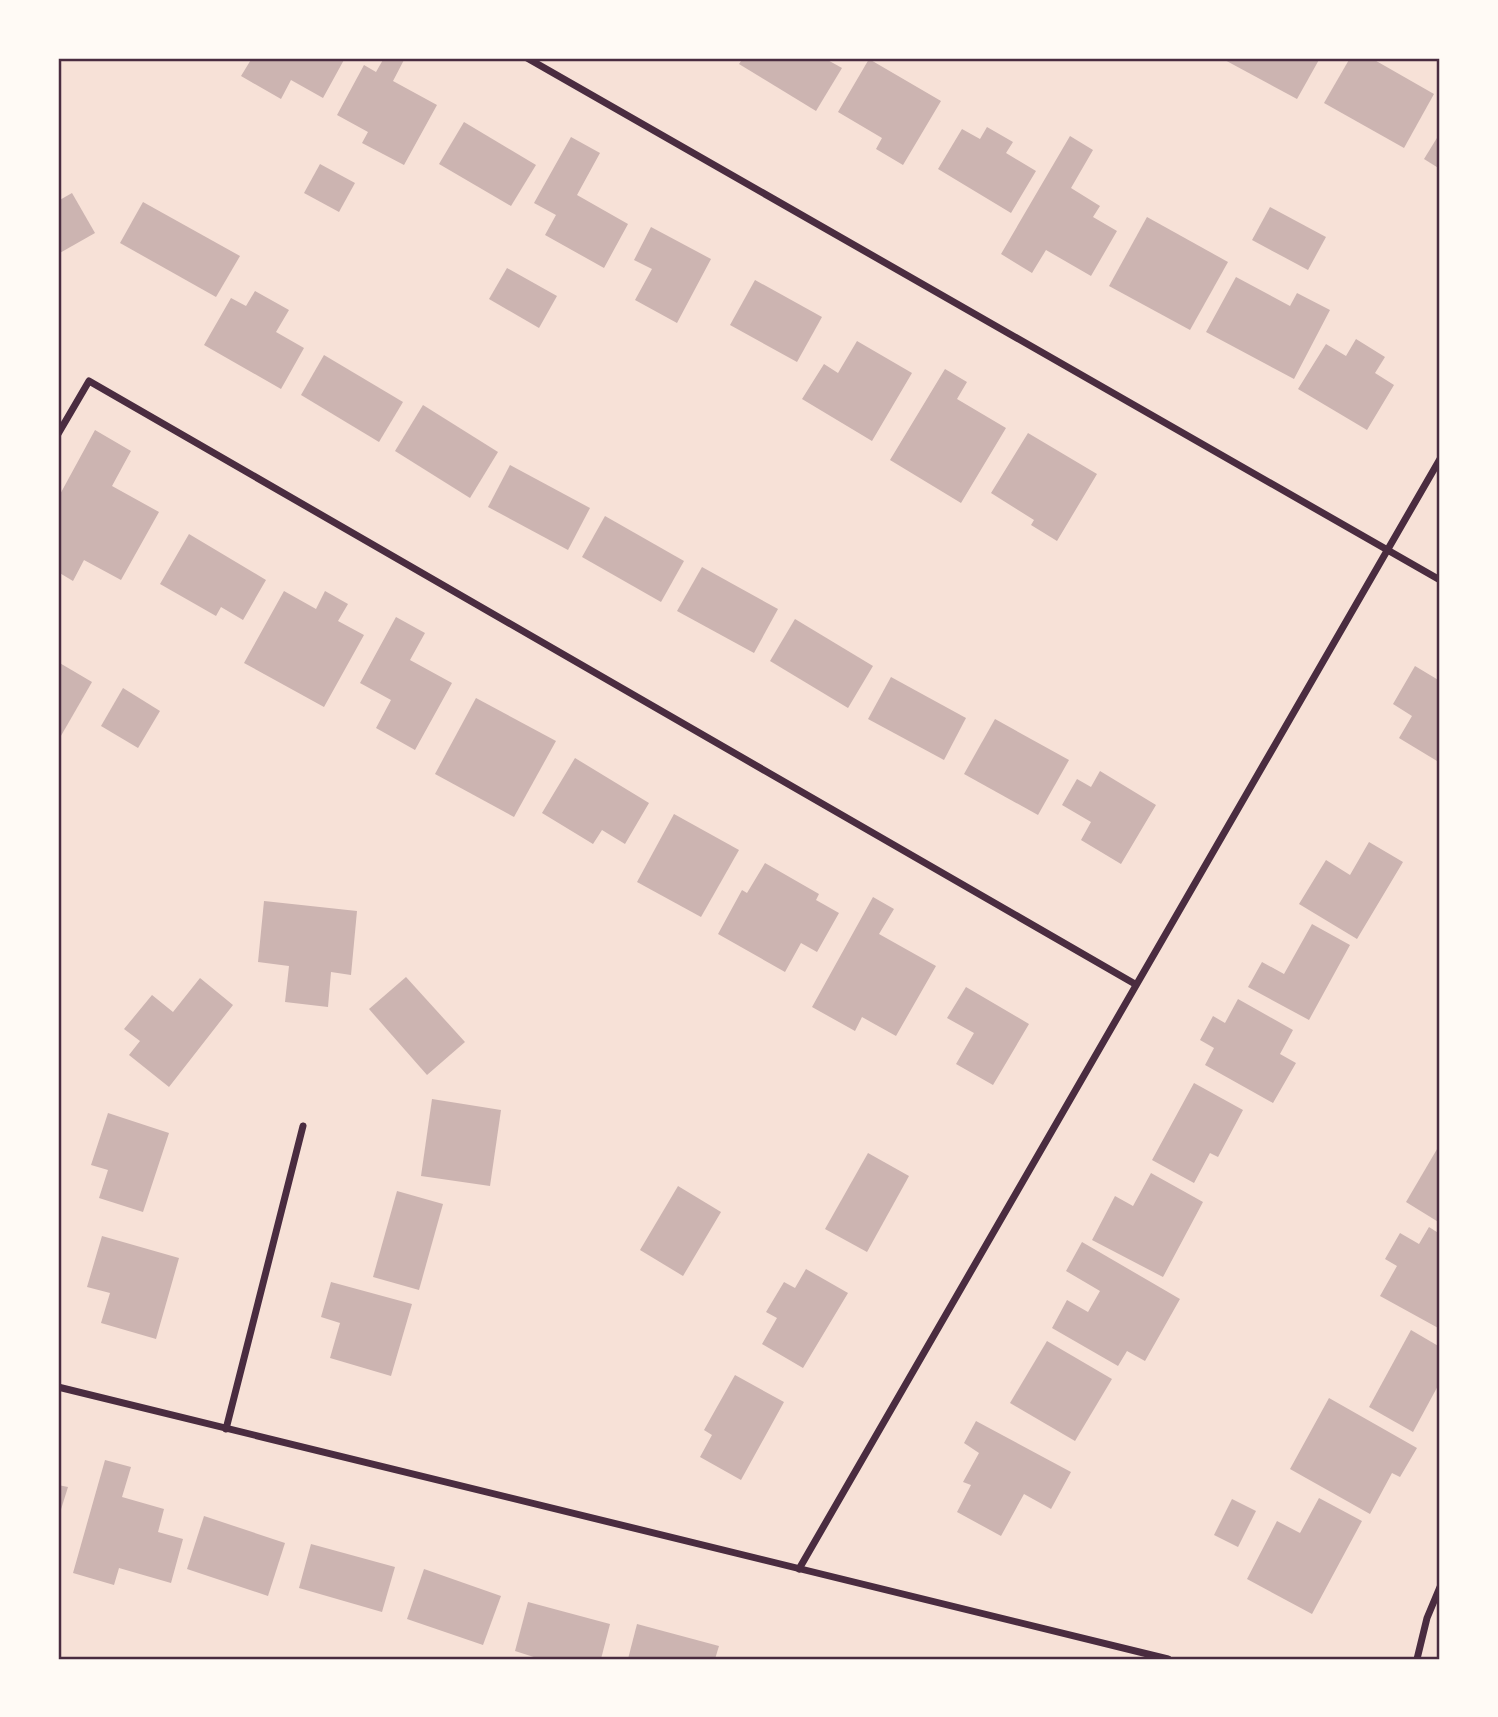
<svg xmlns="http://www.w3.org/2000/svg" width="1498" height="1717" font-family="'IBM Plex Serif',serif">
<rect width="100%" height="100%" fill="#f7e1d7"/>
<g fill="#ccb4b1">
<path d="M252,58h93l-22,40 -32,-18 -10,19 -40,-23z"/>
<path d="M384,58h21l-12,23 44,24 -33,60 -42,-22 6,-11 -31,-17 27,-50 12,7z"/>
<path d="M743,58h81l18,10 -26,43 -77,-47z"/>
<path d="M1221,58h99l-23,41z"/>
<path d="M1350,58h21l63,36 -30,54 -80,-45z"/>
<path d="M869,59l72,42 -38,64 -27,-16 6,-11 -44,-26z"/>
<path d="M464,122l72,43 -25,41 -72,-42z"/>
<path d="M987,127l26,15 -7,11 30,18 -25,42 -73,-44 24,-40 18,10z"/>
<path d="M1440,133v36l-16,-10z"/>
<path d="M1070,136l23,14 -22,38 29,18 -7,11 24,14 -26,45 -45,-26 -14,23 -31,-19z"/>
<path d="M571,137l29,16 -23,42 51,29 -24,44 -59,-33 11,-20 -22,-12z"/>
<path d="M320,164l35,19 -16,29 -35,-19z"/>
<path d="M72,193l23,40 -37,21v-53z"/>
<path d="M143,202l97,54 -24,41 -96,-54z"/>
<path d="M1270,207l56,30 -18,33 -56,-30z"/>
<path d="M1147,217l81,45 -38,68 -81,-44z"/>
<path d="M651,227l60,32 -34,64 -42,-23 17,-31 -18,-9z"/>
<path d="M507,268l50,28 -18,32 -50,-29z"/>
<path d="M1236,277l54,29 7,-13 33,17 -36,69 -88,-47z"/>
<path d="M755,280l67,37 -25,45 -67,-37z"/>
<path d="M255,291l34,19 -13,22 28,16 -23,41 -77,-44 27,-47 15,8z"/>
<path d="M1356,339l29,18 -10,16 19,12 -27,45 -69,-41 28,-45 20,12z"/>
<path d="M857,341l55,32 -40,68 -70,-42 22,-35 14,9z"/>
<path d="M324,355l79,47 -24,40 -78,-47z"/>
<path d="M945,369l22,13 -10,17 49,29 -45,75 -71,-43z"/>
<path d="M423,405l75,47 -28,46 -75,-47z"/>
<path d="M95,430l36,21 -19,35 47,26 -38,68 -37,-20 -11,21 -15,-9v-74z"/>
<path d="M1028,433l69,41 -40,67 -26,-16 3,-5 -43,-27z"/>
<path d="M510,465l80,43 -22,42 -80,-43z"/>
<path d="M605,516l79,45 -23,41 -79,-45z"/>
<path d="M189,534l77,46 -23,40 -22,-13 -5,9 -56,-32z"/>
<path d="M702,567l76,42 -24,44 -77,-42z"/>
<path d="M284,591l32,18 9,-18 23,13 -10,17 26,14 -40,72 -80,-44z"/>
<path d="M396,617l29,16 -15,27 42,23 -37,67 -39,-22 15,-28 -31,-17z"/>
<path d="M795,619l78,47 -25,42 -78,-47z"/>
<path d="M58,662l34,20 -34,59z"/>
<path d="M1415,666l25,15v75l-3,5 -38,-23 13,-22 -19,-12z"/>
<path d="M891,677l75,41 -22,42 -76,-41z"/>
<path d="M123,688l37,23 -22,37 -37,-22z"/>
<path d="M476,698l80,43 -42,76 -79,-43z"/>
<path d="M995,719l74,41 -31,55 -74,-41z"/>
<path d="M575,758l74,45 -24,41 -23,-14 -9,14 -51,-31z"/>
<path d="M1100,771l56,34 -35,59 -40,-24 10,-18 -29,-17 15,-26 14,8z"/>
<path d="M674,814l65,36 -38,67 -64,-35z"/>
<path d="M1369,842l34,20 -46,77 -58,-35 27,-44 24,15z"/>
<path d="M765,863l54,31 -3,6 23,13 -22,39 -16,-9 -16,29 -67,-38 24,-44 5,3z"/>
<path d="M873,897l21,12 -15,25 57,32 -40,70 -34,-19 -7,14 -43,-24z"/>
<path d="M264,901l93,10 -6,64 -20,-3 -3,35 -43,-5 4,-36 -31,-4z"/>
<path d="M1312,924l38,21 -41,75 -61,-33 14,-25 22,12z"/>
<path d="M406,977l59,65 -38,33 -58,-66z"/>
<path d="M200,978l33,27 -64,82 -40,-32 11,-14 -16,-12 28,-34 21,17z"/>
<path d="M966,987l63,37 -36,61 -37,-21 18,-31 -27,-15z"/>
<path d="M1238,999l55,31 -13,24 16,9 -23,40 -68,-38 9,-17 -14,-8 13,-24 12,7z"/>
<path d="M1194,1083l49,27 -25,47 -8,-4 -16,30 -42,-23z"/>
<path d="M432,1099l69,11 -11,76 -69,-10z"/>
<path d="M108,1113l61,20 -26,79 -44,-14 9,-28 -17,-5z"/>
<path d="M1440,1144v79l-34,-21z"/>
<path d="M868,1153l41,23 -42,76 -42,-23z"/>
<path d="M1151,1173l52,29 -40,75 -71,-37 23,-44 18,10z"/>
<path d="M678,1186l43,26 -38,64 -43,-26z"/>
<path d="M397,1191l46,13 -24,86 -46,-13z"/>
<path d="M1429,1227l11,7v95l-60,-33 17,-30 -12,-7 15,-26 19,11z"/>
<path d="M102,1236l77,22 -23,81 -55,-16 9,-30 -23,-6z"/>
<path d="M1082,1242l98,57 -35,62 -18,-10 -9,15 -66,-38 15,-28 21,12 12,-21 -34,-20z"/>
<path d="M806,1269l42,24 -45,75 -41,-24 15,-26 -11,-6 18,-30 11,6z"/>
<path d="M331,1282l81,22 -21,72 -61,-18 10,-35 -19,-6z"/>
<path d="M1411,1330l29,17v35l-27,50 -44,-25z"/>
<path d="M1047,1341l65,38 -37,62 -65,-38z"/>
<path d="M735,1375l49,27 -43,78 -41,-23 12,-22 -8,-5z"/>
<path d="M1329,1398l88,50 -17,29 -8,-4 -22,41 -80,-45z"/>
<path d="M976,1421l95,51 -20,37 -27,-15 -23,42 -44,-24 14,-27 -8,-3 16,-29 -15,-10z"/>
<path d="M105,1460l26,7 -9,30 42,12 -6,23 25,7 -12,44 -52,-15 -5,17 -41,-12z"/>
<path d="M58,1485l10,2 -10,32z"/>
<path d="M1319,1498l43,23 -50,93 -65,-35 30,-58 23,12z"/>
<path d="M1232,1499l24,12 -18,36 -24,-12z"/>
<path d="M204,1516l81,27 -17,53 -81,-27z"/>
<path d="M311,1544l84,23 -13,45 -83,-24z"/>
<path d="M424,1569l77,27 -18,49 -76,-26z"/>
<path d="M528,1602l82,22 -9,35h-61l-25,-8z"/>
<path d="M637,1624l82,22 -4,13h-87z"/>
</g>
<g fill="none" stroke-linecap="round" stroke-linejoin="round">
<g stroke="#4a2c40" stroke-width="7">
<path d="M527,58l913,522"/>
<path d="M58,434l31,-53 1046,603"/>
<path d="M58,1387l1110,272"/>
<path d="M226,1429l77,-303"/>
<path d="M799,1569l641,-1110"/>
<path d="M1417,1659l10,-41 13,-31"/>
</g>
</g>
<rect width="1498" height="1717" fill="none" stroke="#fffaf5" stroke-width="119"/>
<rect x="60" y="60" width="1378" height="1598" fill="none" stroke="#4a2c40" stroke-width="2.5"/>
</svg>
